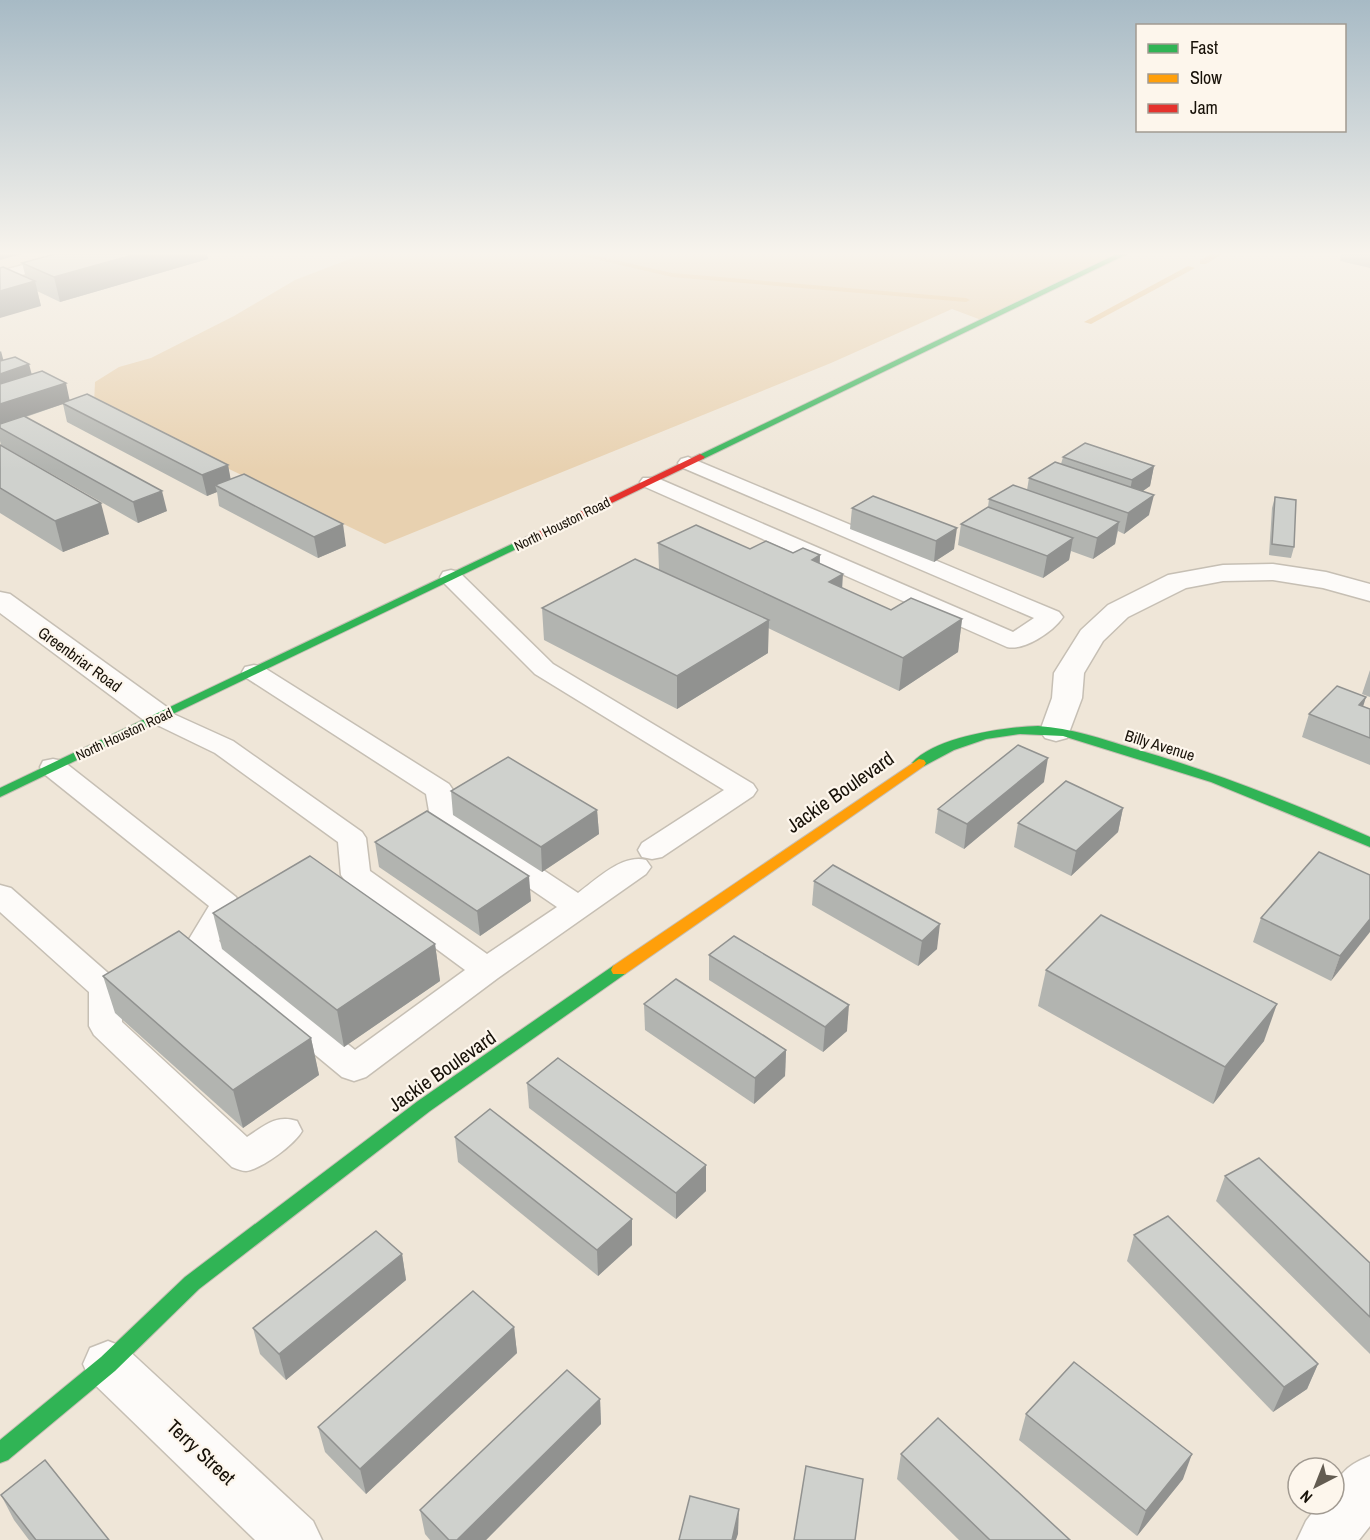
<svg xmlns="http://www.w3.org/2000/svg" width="1370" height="1540" font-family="'Archivo Narrow',sans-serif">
<rect width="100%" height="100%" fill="#efe6d8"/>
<path fill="#e8d1b0" d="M363,254h760l-139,67 -32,-12 -121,54 -446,181 -291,-140 1,-22 24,-15 32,-9 83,-42 61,-36z"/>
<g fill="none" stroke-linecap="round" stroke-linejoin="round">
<g fill="#e7c390" fill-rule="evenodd">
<path d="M573,254h15l84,19 294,25 4,2 -4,2 -294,-25z"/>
<path d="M1212,254h10l-16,10h-6v-4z"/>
<path d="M1188,266l7,2 -104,56 -7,-2z"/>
</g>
<defs>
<g id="lane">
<path d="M65,254h24l-2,3 -87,24v-10z"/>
<path d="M688,457l371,155 4,5c-10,15 -39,34 -56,30l-364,-161 -3,-4 3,-4h14l356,154 21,-14 -353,-151 -3,-4 3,-4z"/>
<path d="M451,570l8,2 94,92 200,120 4,6 -4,6 -91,61 -10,2 -10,-2 -4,-7 4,-7 82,-53 -189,-116 -92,-92 -3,-5 3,-5z"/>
<path d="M254,665l9,2 186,117 4,6 4,23 121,80c19,-14 44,-39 68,-33l5,7 -5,7 -148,104 -132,99 -12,4 -12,-4 -151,-125 -5,-8 23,-38 -166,-133 -3,-6 3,-6 10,-2 10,2 173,136 4,7 -21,37 136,109 110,-80 -119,-88 -5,-7 -3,-33 -123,-89 -64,-31 -4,-5 4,-5 9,-3 9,3 64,29 129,91 4,6 4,33 117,83 70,-47 -123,-84 -4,-6 -4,-23 -181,-117 -3,-5 3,-5z"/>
<path d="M0,885l11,3 105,92 5,8 1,34 125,115c17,-11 29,-23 50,-16l5,10c-7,13 -40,38 -56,40 -4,0 -9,-2 -14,-4l-138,-132 -5,-9v-34l-89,-80z"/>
</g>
<g id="street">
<path d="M1273,564l53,8 44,12v17l-47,-13 -50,-8 -50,1 -37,7 -58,29 -25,24 -19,32 -2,25 -15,40 -11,3 -11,-3 -5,-7 12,-33 2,-25 27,-43 27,-25 60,-30 55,-10z"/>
<path d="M0,592l10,2 161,116 5,7 -5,7 -11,2 -11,-2 -149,-111z"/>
<path d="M108,1341l18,7 187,173 9,19h-67l-165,-160 -7,-16 7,-16z"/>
<path d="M1370,1456v70l-11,14h-62l9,-19 13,-17h15c0,-28 11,-38 36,-48z"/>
</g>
<g id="fast">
<path d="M1117,254h10l-424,205 -8,-2z"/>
<path d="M533,534l4,1v4l-537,258v-9z"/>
<path d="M1038,726c33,2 64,13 97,23 80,23 158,54 235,88v10l-159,-65 -148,-46 -43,-2 -34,5 -32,11 -30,16 -5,1 -7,-4c23,-26 92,-36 126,-37z"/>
<path d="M619,964l6,2 2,4 -2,4 -195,137 -231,178 -84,82 -107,89 -8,3v-23l101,-83 84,-80 233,-176 195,-135z"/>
</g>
<path id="slow" d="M919,759l5,1 2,3 -2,3 -299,208h-12l-2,-4 2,-4z"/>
<path id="jam" d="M700,454l5,3 -2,2 -166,80h-8l-1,-2z"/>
</defs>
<use href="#lane" stroke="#c6bfb4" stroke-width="3"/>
<use href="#street" stroke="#c6bfb4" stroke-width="3"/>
<use href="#fast" stroke="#c6bfb4" stroke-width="2"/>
<use href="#slow" stroke="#c6bfb4" stroke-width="2"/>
<use href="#jam" stroke="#c6bfb4" stroke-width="2"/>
<use href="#lane" fill="#fdfbf9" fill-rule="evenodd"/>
<use href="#street" fill="#fdfbf9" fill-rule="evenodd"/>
<use href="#fast" fill="#30b455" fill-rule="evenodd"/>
<use href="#slow" fill="#ff9f0a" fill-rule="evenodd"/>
<use href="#jam" fill="#e5322d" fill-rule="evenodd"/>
</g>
<g fill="#b2b4b0">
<path d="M55,254h152l1,5 -148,43 -23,-11 4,15 -15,-28 -4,-15z"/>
<path d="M1341,254h29v14l-30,-7z"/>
<path d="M0,351l3,9 29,14 38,26 158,65 2,14 116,67 -28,12 -99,-52 -2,-14 -10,4 -140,-74 -4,-18 -37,13 141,94 -29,12 -137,-78 -1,-4z"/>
<path d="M0,445l109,89 -46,18 -63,-39z"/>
<path d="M1063,457l91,9 -4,20 -7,5 6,24 -25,19 -6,-3 -3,13 -22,15 -22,-8 -2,9 -26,18 -85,-33 3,-21 27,-17 1,-8 38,-9 2,-12 32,-14z"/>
<path d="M873,496l81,53 -20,13 -84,-33 2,-21z"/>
<path d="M1275,497l19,50 -3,11 -22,-3 3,-47z"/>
<path d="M658,543l135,10 27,11 22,24 49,22 71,9 -4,33 -59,39 -131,-63v25l-91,56 -133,-69 -2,-32 117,-38z"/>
<path d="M1370,670v27l-8,-3z"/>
<path d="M1363,706l7,3v56l-68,-28 7,-23z"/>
<path d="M1044,782l-80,67 -29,-16 3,-24z"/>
<path d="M451,791l146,19 2,24 -57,38 -89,-57z"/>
<path d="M1123,808l-5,24 -47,44 -57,-29 4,-24z"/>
<path d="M375,842l156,59 -51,35 -101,-69z"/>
<path d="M1370,875l-39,106 -78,-39 8,-24z"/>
<path d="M814,881l123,68 -19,17 -106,-61z"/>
<path d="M213,913l222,31 5,37 -96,66 -122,-98z"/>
<path d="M709,955l138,76 -24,21 -114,-72z"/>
<path d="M1046,970l218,71 -51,63 -175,-98z"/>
<path d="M103,976l208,62 8,37 -76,53 -128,-115z"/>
<path d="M644,1004l142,46 -1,26 -31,28 -109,-74z"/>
<path d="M527,1083l179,108 -30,28 -147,-111z"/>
<path d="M455,1137l177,82v26l-34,31 -140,-114z"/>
<path d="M1225,1176l145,87v91l-154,-153z"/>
<path d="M1134,1235l184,129 -11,25 -34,23 -146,-151z"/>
<path d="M402,1254l4,26 -120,100 -26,-26 -7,-26z"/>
<path d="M514,1327l3,26 -151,141 -41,-42 -7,-25z"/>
<path d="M600,1399l1,25 -115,116h-56l-5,-6 -5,-24z"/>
<path d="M1026,1414l157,65 -46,57 -118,-96z"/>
<path d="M901,1454l169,86h-111l-62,-61z"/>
<path d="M1,1495l108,45h-80l-15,-20z"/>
</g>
<g fill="#919290">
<path d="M0,254h22l-22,6z"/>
<path d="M136,254h71l1,5 -148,43 -6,-25z"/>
<path d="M35,281l6,25 -41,12v-27z"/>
<path d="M1,351l5,19 -6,2v-20z"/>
<path d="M29,364l5,19 -34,11v-20z"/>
<path d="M66,383l4,19 -8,1 1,1 -63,21v-21z"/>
<path d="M228,465l4,21 -17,-1 2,7 -10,4 -5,-21z"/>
<path d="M1154,466l-4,20 -22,15 4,-21z"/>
<path d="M162,491l5,20 -29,12 -5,-21z"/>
<path d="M1154,495l-5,20 -25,19 4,-21z"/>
<path d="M101,503l8,31 -46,18 -8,-31z"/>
<path d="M1119,522l-4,22 -22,15 4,-21z"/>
<path d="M343,524l3,22 -28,12 -4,-21z"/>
<path d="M957,528l-3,21 -20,13 2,-21z"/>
<path d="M1073,538l-4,22 -26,18 4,-22z"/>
<path d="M820,555l-1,32 -7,-27z"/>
<path d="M843,574l-2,32 -12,-24z"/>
<path d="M962,619l-4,33 -59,39 4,-33z"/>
<path d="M769,620l-1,33 -91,56v-33z"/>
<path d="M1366,697l-7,23v-15z"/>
<path d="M1048,758l-4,24 -80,67 3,-25z"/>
<path d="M1123,808l-5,24 -47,44 5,-25z"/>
<path d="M597,810l2,24 -57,38 -1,-25z"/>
<path d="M529,876l2,25 -51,35 -3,-25z"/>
<path d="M1370,919v13l-39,49 9,-25z"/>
<path d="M940,924l-3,25 -19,17 4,-25z"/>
<path d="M435,944l5,37 -96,66 -7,-37z"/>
<path d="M1277,1004l-13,37 -51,63 12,-37z"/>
<path d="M849,1005l-2,26 -24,21 2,-25z"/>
<path d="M311,1038l8,37 -76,53 -10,-38z"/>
<path d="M786,1050l-1,26 -31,28 1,-26z"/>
<path d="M706,1165v26l-30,28v-26z"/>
<path d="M632,1219v26l-34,31 -1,-26z"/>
<path d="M402,1254l4,26 -120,100 -7,-26z"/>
<path d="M514,1327l3,26 -151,141 -6,-25z"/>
<path d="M1318,1364l-11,25 -34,23 11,-25z"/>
<path d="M600,1399l1,25 -115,116h-29z"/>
<path d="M1192,1454l-9,25 -46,57 9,-25z"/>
<path d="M739,1509l-1,25 -2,6h-4z"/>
</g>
<g fill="#cfd1cd" stroke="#919290" stroke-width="1.5">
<path d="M55,254h81l-82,23 -32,-14z"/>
<path d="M3,267l32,14 -35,10v-23z"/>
<path d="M15,357l14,7 -29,10v-13z"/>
<path d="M42,371l24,12 -66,21v-20z"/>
<path d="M87,394l141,71 -26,10 -140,-72z"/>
<path d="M24,416l138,75 -29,11 -133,-74v-4z"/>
<path d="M1085,443l69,23 -22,14 -69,-23z"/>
<path d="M0,445l101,58 -46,18 -55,-33z"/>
<path d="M1055,462l99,33 -26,18 -99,-35z"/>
<path d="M244,474l99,50 -29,13 -99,-52z"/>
<path d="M1013,485l106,37 -22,16 -108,-39z"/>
<path d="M873,496l84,32 -21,13 -84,-33z"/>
<path d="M1275,497l21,3 -2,47 -22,-3z"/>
<path d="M988,507l85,31 -26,18 -86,-32z"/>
<path d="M696,525l54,24 16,-8 27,12 10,-5 17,7 -8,5 31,14 -14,8 62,28 20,-12 51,21 -59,39 -245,-115z"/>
<path d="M635,559l134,61 -92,56 -135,-68z"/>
<path d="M1337,686l29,11 -7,8 11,4v29l-61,-24z"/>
<path d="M1018,745l30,13 -81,66 -29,-15z"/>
<path d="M508,757l89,53 -56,37 -90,-56z"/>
<path d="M1066,781l57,27 -47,43 -58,-28z"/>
<path d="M427,811l102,65 -52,35 -102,-69z"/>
<path d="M1319,852l51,23v44l-30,37 -79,-38z"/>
<path d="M310,856l125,88 -98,66 -124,-97z"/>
<path d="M833,865l107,59 -18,17 -108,-60z"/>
<path d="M1101,915l176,89 -52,63 -179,-97z"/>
<path d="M179,931l132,107 -78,52 -130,-114z"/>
<path d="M734,936l115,69 -24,22 -116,-72z"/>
<path d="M676,979l110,71 -31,28 -111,-74z"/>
<path d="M558,1058l148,107 -30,28 -149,-110z"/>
<path d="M490,1109l142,110 -35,31 -142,-113z"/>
<path d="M1259,1158l111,105v54l-145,-141z"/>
<path d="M1168,1216l150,148 -34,23 -150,-152z"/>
<path d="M376,1231l26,23 -123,100 -26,-26z"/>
<path d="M473,1291l41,36 -154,142 -42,-42z"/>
<path d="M1074,1362l118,92 -46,57 -120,-97z"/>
<path d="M567,1370l33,29 -143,141h-8l-29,-30z"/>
<path d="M938,1418l132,122h-80l-89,-86z"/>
<path d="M45,1460l64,80h-73l-35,-45z"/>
<path d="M806,1466l57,13 -8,61h-61z"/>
<path d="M690,1496l49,13 -7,31h-53z"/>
</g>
<linearGradient id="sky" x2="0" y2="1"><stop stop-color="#a7bac5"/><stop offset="0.54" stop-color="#f8f4ed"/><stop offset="1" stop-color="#f8f4ed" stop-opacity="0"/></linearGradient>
<rect width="1370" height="470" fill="url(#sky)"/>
<g text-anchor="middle" stroke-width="4.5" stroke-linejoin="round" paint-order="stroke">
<g font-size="14" fill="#171108" stroke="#fdf6ec">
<text transform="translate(562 524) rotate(-26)" y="5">North Houston Road</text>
<text transform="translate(124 734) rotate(-25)" y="5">North Houston Road</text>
</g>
<g font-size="16" fill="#171108" stroke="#fdf6ec">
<text transform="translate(80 659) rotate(36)" y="6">Greenbriar Road</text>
<text transform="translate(1160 745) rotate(17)" y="6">Billy Avenue</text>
</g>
<g font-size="20" fill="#171108" stroke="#fdf6ec">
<text transform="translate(840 792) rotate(-35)" y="7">Jackie Boulevard</text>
<text transform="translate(442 1071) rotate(-35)" y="7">Jackie Boulevard</text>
<text transform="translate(201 1452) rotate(43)" y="7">Terry Street</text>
</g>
</g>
<rect x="1136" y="24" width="210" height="108" fill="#fdf6ec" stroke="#a19a91" stroke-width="1.5"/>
<rect x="1148" y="44" width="30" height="9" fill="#30b455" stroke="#a19a91" stroke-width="1.5"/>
<text x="1190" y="54" font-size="18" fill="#171108">Fast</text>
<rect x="1148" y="74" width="30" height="9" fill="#ff9f0a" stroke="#a19a91" stroke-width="1.5"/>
<text x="1190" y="84" font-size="18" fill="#171108">Slow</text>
<rect x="1148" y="104" width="30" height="9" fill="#e5322d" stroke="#a19a91" stroke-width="1.5"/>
<text x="1190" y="114" font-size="18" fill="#171108">Jam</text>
<g transform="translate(1316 1486) rotate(222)"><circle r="28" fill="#fdf6ec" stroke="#a19a91" stroke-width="1.5"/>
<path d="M0-4.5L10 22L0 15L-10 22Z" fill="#635c51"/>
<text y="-9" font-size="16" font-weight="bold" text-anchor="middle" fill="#171108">N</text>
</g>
</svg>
